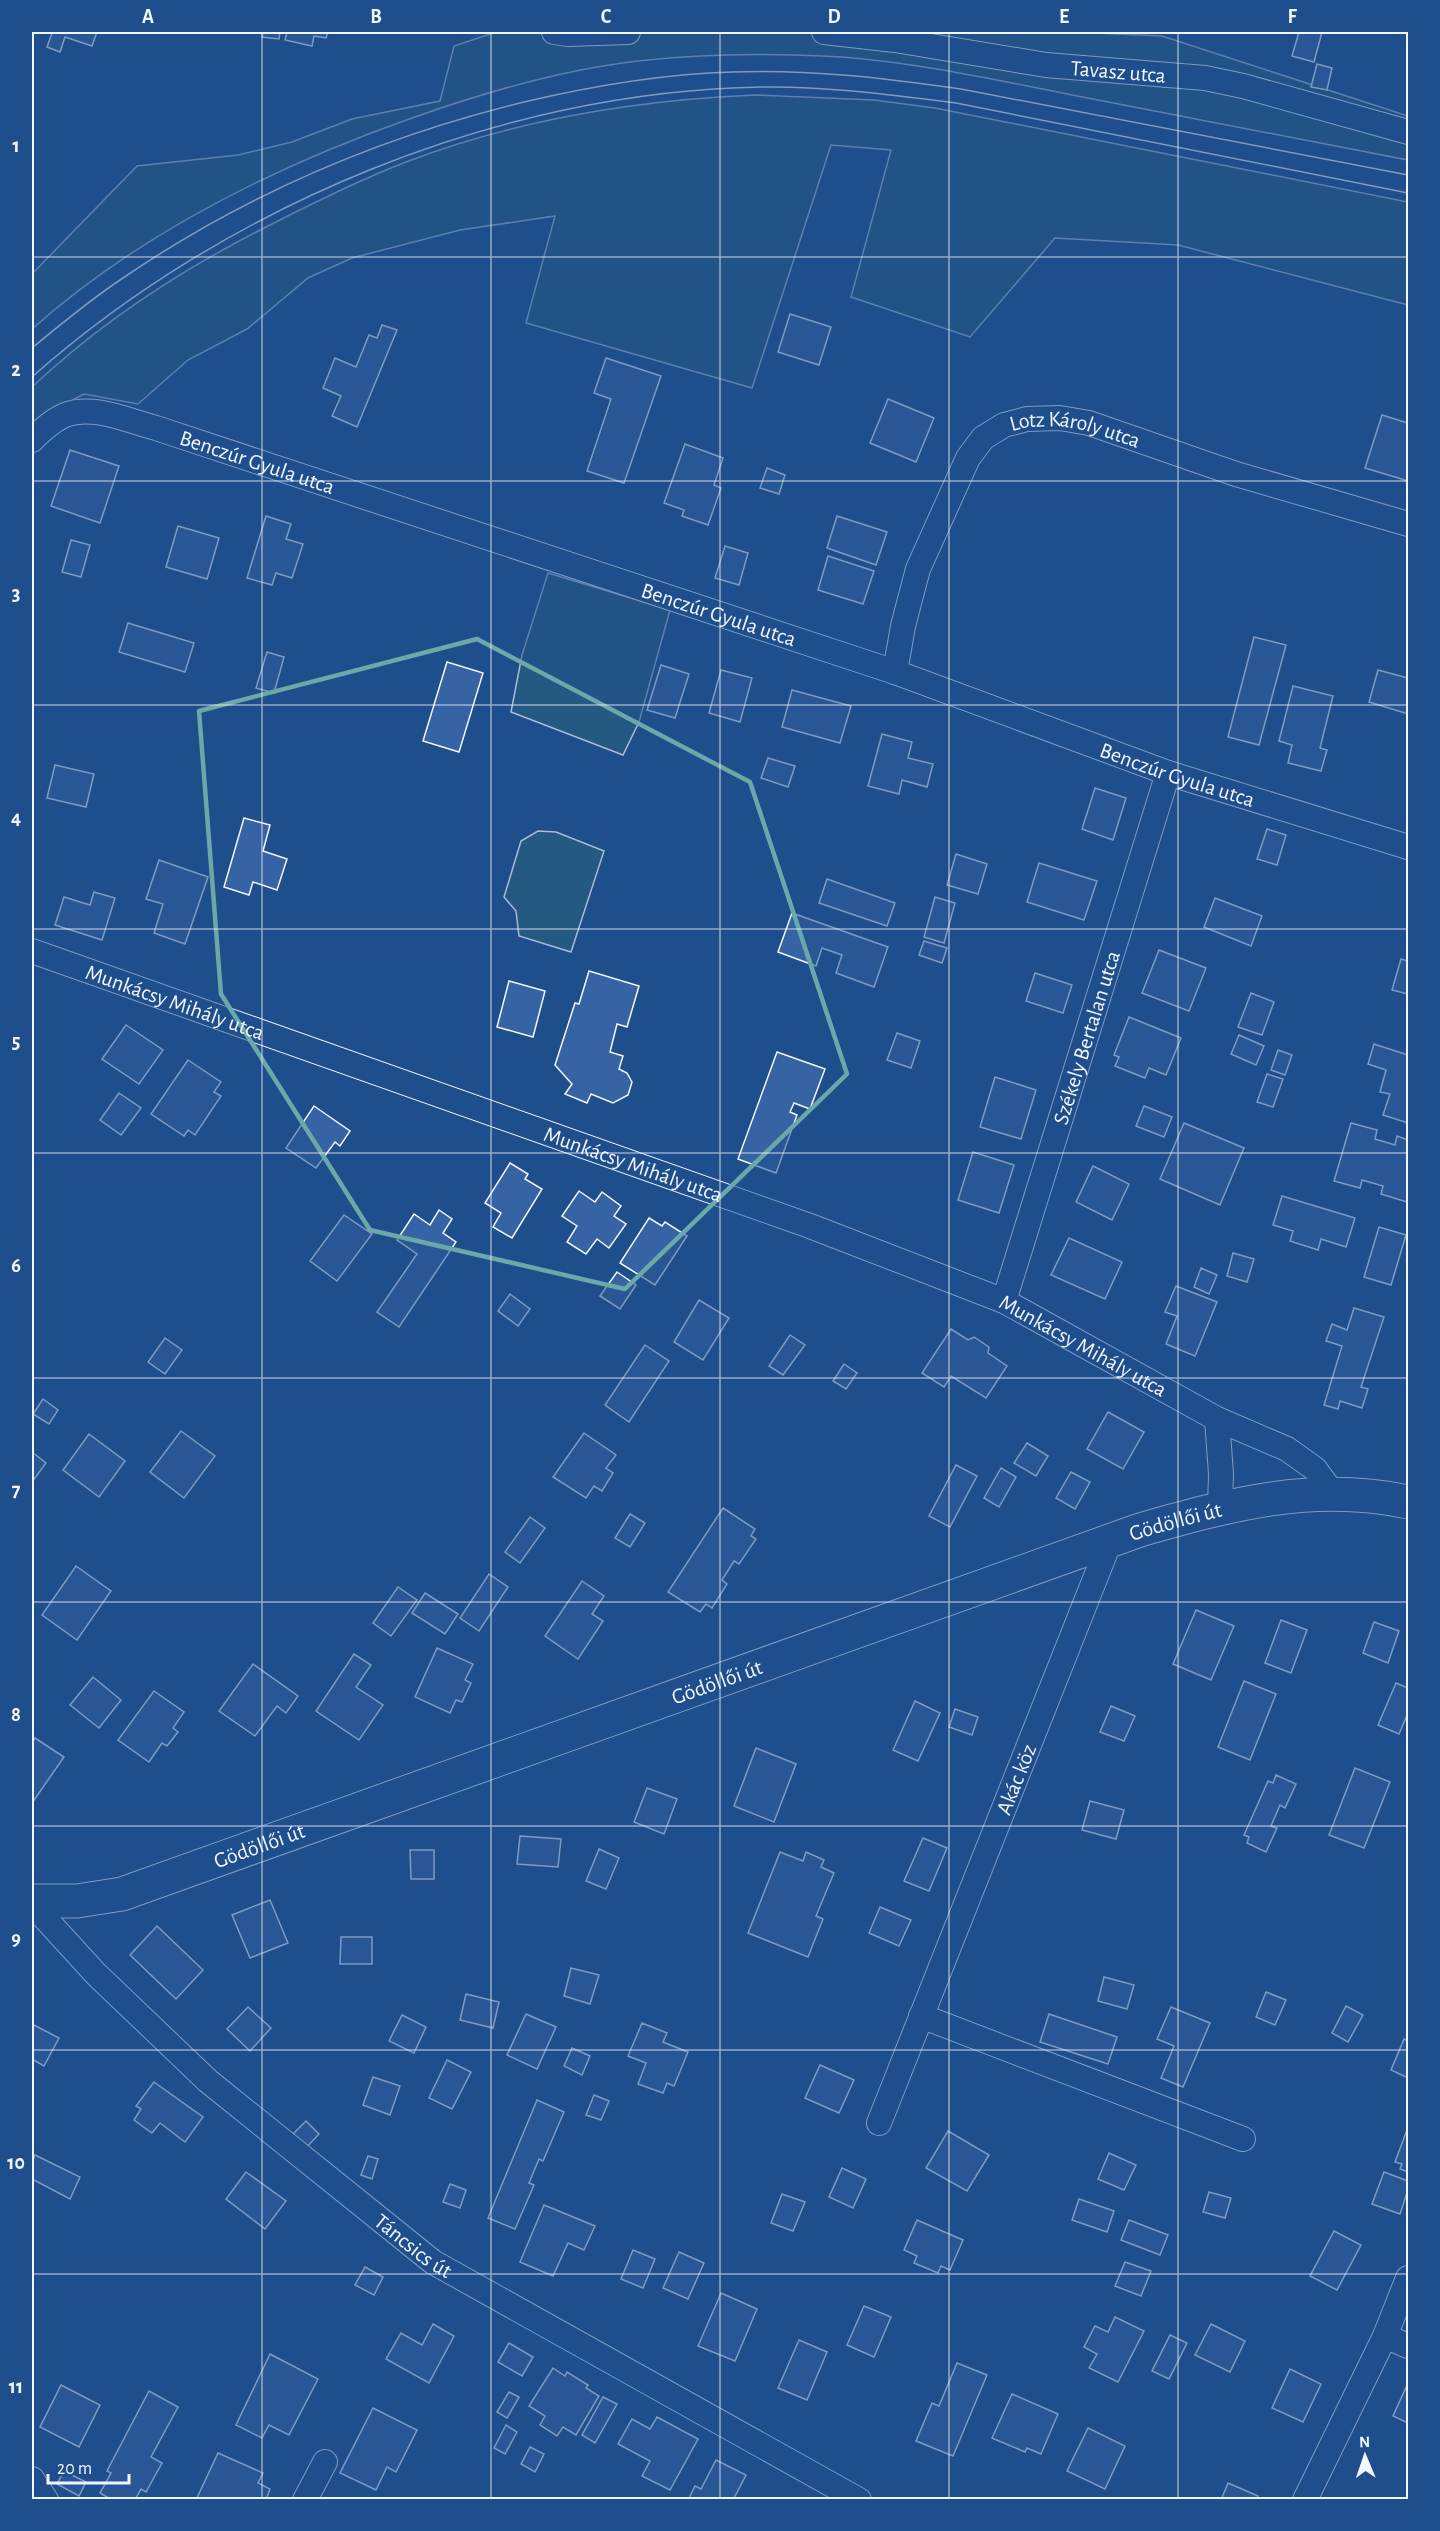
<svg xmlns="http://www.w3.org/2000/svg" width="1440" height="2531" font-family="'Alegreya Sans',sans-serif">
<rect width="100%" height="100%" fill="#1f4e8c"/>
<g fill="#245a82" stroke="#a8bbd7" stroke-width="1.5">
<path d="M496,32h578l88,4 246,80v44c-112,-21 -224,-43 -336,-65 -76,-15 -153,-32 -230,-38 -68,-4 -137,-4 -204,4 -78,9 -153,31 -226,57 -136,48 -272,115 -380,211v-55l105,-108 101,-11 54,-13 60,-23 88,-18 14,-55z"/>
<path d="M756,95l118,5 61,8 473,94v103l-230,-60 -123,-7 -85,99 -119,-40 40,-147 -60,-5 -79,243 -226,-65 29,-107 -95,14 -108,28 -44,20 -61,51 -59,31 -50,44 -54,-10 -33,17 -19,17v-41c70,-66 152,-119 238,-162 45,-23 89,-45 136,-63 112,-43 231,-62 350,-67z"/>
<path d="M548,573l122,37 -31,112 -16,33 -112,-43 11,-57z"/>
<path d="M538,831l18,1 48,19 -33,101 -52,-16 -3,-25 -12,-14 17,-56z"/>
</g>
<g fill="#3563a3" stroke="#f2f6ff" stroke-width="1.5">
<path d="M49,32h48l-5,14 -27,-9 -5,15 -13,-5 5,-14z"/>
<path d="M263,32h17l-1,7 -17,-2z"/>
<path d="M287,32h41l-2,6 -12,-2 -2,10 -27,-6z"/>
<path d="M1299,32h23l-8,30 -22,-6z"/>
<path d="M1317,64l15,4 -5,22 -16,-3z"/>
<path d="M790,314l41,13 -12,38 -41,-13z"/>
<path d="M382,325l15,5 -40,97 -25,-11 9,-20 -18,-8 12,-30 21,9 13,-32 8,3z"/>
<path d="M606,358l55,18 -37,107 -37,-12 24,-72 -17,-6z"/>
<path d="M888,399l46,19 -18,44 -46,-19z"/>
<path d="M1382,415l26,8v58l-43,-13z"/>
<path d="M685,444l38,14 -9,27 7,3 -13,37 -26,-9 2,-6 -20,-7z"/>
<path d="M70,450l49,16 -19,57 -49,-17z"/>
<path d="M767,468l18,7 -6,19 -19,-6z"/>
<path d="M266,516l25,8 -5,15 17,5 -11,34 -16,-5 -4,12 -25,-7z"/>
<path d="M837,516l50,16 -11,33 -49,-17z"/>
<path d="M178,526l41,12 -12,41 -41,-12z"/>
<path d="M71,540l19,5 -9,32 -19,-5z"/>
<path d="M725,546l23,7 -9,32 -24,-7z"/>
<path d="M828,556l46,15 -11,33 -45,-14z"/>
<path d="M128,623l66,20 -9,29 -66,-20z"/>
<path d="M1254,637l32,8 -27,100 -31,-8z"/>
<path d="M267,652l17,5 -10,36 -18,-5z"/>
<path d="M447,662l36,11 -24,79 -36,-11z"/>
<path d="M661,665l28,9 -14,44 -28,-8z"/>
<path d="M721,670l31,8 -12,44 -31,-9z"/>
<path d="M1378,670l30,8v36l-39,-12z"/>
<path d="M1293,686l40,10 -13,52 7,2 -6,21 -33,-8 4,-18 -13,-4z"/>
<path d="M792,690l59,16 -11,37 -58,-16z"/>
<path d="M882,734l30,8 -4,16 25,6 -6,23 -25,-7 -3,14 -31,-8z"/>
<path d="M768,758l27,8 -7,21 -27,-9z"/>
<path d="M55,765l39,9 -8,33 -39,-9z"/>
<path d="M1095,788l31,10 -13,42 -31,-11z"/>
<path d="M244,818l26,7 -7,26 24,8 -10,31 -24,-8 -4,13 -25,-8z"/>
<path d="M1267,829l19,6 -9,30 -20,-6z"/>
<path d="M956,854l31,10 -9,30 -31,-9z"/>
<path d="M159,860l49,17 -23,67 -31,-11 9,-29 -17,-5z"/>
<path d="M1039,863l58,18 -13,39 -57,-18z"/>
<path d="M827,879l68,24 -8,23 -68,-23z"/>
<path d="M94,892l21,6 -13,42 -47,-15 9,-28 26,8z"/>
<path d="M935,897l20,6 -11,40 -20,-6z"/>
<path d="M1215,898l47,18 -11,30 -47,-19z"/>
<path d="M792,913l96,34 -14,40 -38,-14 6,-18 -20,-7 -6,18 -38,-14z"/>
<path d="M924,941l23,7 -5,15 -23,-8z"/>
<path d="M1159,950l47,18 -17,43 -47,-18z"/>
<path d="M1401,959l7,2v33l-16,-4z"/>
<path d="M589,971l50,15 -12,41 -10,-3 -7,28 13,4 -4,13 8,4 5,9 -4,13 -15,8 -22,-9 -4,9 -22,-9 7,-10 -17,-19 20,-62 4,1z"/>
<path d="M1035,973l37,12 -9,28 -37,-12z"/>
<path d="M509,981l36,10 -12,46 -36,-10z"/>
<path d="M1251,993l23,9 -12,33 -24,-8z"/>
<path d="M1129,1017l52,21 -15,37 -17,-7 -4,10 -30,-12 4,-9 -5,-2z"/>
<path d="M126,1025l37,25 -24,34 -37,-25z"/>
<path d="M897,1033l23,8 -9,27 -24,-8z"/>
<path d="M1239,1035l25,11 -8,19 -25,-11z"/>
<path d="M1374,1044l34,11v68l-25,-8 7,-21 -10,-2 6,-22 -18,-6z"/>
<path d="M1278,1050l14,5 -7,20 -14,-5z"/>
<path d="M777,1052l48,17 -15,40 -16,-6 -4,9 7,3 -21,58 -38,-14z"/>
<path d="M188,1060l33,22 -7,10 7,4 -26,39 -7,-5 -4,6 -33,-22z"/>
<path d="M1267,1074l16,5 -10,28 -16,-5z"/>
<path d="M995,1077l41,13 -15,49 -41,-12z"/>
<path d="M119,1093l22,15 -20,27 -21,-15z"/>
<path d="M314,1106l36,25 -10,15 -5,-4 -19,26 -30,-20z"/>
<path d="M1144,1106l28,11 -8,20 -28,-11z"/>
<path d="M1184,1123l60,25 -24,57 -60,-26z"/>
<path d="M1351,1123l26,7 -2,9 20,6 2,-9 11,4 -1,62 -26,-8 2,-8 -21,-6 -2,8 -26,-7z"/>
<path d="M973,1152l41,13 -15,48 -41,-13z"/>
<path d="M510,1163l18,11 -3,5 17,10 -30,49 -19,-11 8,-14 -16,-10z"/>
<path d="M1093,1166l36,18 -17,36 -36,-18z"/>
<path d="M579,1191l16,11 7,-10 19,14 -7,10 12,8 -17,24 -12,-9 -11,15 -19,-12 10,-16 -15,-10z"/>
<path d="M1282,1196l73,22 -9,29 -25,-8 -3,11 -28,-9 3,-10 -20,-6z"/>
<path d="M439,1210l13,9 -9,14 13,9 -57,85 -22,-15 40,-58 -20,-14 17,-26 16,11z"/>
<path d="M344,1215l28,19 -35,47 -27,-20z"/>
<path d="M649,1218l13,8 3,-4 22,14 -32,49 -35,-22z"/>
<path d="M1379,1227l27,8 -15,50 -27,-8z"/>
<path d="M1069,1238l53,24 -17,37 -54,-24z"/>
<path d="M1233,1253l21,6 -7,23 -20,-6z"/>
<path d="M1201,1268l16,7 -8,19 -15,-7z"/>
<path d="M617,1272l19,13 -16,24 -20,-13z"/>
<path d="M1176,1286l41,16 -22,54 -29,-12 11,-28 -12,-4z"/>
<path d="M510,1294l20,15 -12,17 -20,-15z"/>
<path d="M699,1300l30,18 -26,42 -29,-18z"/>
<path d="M1354,1308l30,9 -23,70 7,2 -6,19 -22,-7 -2,8 -14,-4 18,-59 -16,-5 6,-17 15,6z"/>
<path d="M951,1329l17,11 6,-3 15,10 -1,6 19,13 -21,32 -35,-22 -7,11 -22,-14z"/>
<path d="M790,1335l15,10 -22,30 -14,-9z"/>
<path d="M165,1338l17,12 -17,24 -17,-12z"/>
<path d="M645,1345l24,16 -40,61 -24,-17z"/>
<path d="M844,1364l13,9 -11,16 -13,-8z"/>
<path d="M43,1399l15,11 -9,14 -16,-10z"/>
<path d="M1108,1412l36,20 -21,37 -36,-20z"/>
<path d="M181,1431l34,25 -31,42 -34,-26z"/>
<path d="M584,1433l32,22 -10,13 7,5 -11,18 -8,-5 -8,12 -33,-21z"/>
<path d="M89,1434l36,27 -26,36 -36,-27z"/>
<path d="M1027,1443l21,13 -12,20 -22,-13z"/>
<path d="M32,1452l14,11 -14,19z"/>
<path d="M956,1465l21,11 -27,51 -21,-11z"/>
<path d="M1001,1468l15,9 -17,30 -15,-9z"/>
<path d="M1071,1472l19,10 -15,27 -19,-11z"/>
<path d="M723,1508l32,21 -4,7 5,3 -17,25 -5,-3 -12,19 5,4 -15,24 -6,-4 -6,8 -32,-20z"/>
<path d="M630,1514l15,9 -15,24 -15,-9z"/>
<path d="M530,1517l15,11 -25,35 -15,-11z"/>
<path d="M76,1566l35,25 -34,49 -35,-25z"/>
<path d="M489,1574l19,13 -29,44 -19,-13z"/>
<path d="M582,1581l22,15 -12,18 11,7 -25,38 -33,-23z"/>
<path d="M398,1587l19,13 -26,36 -18,-13z"/>
<path d="M425,1593l33,21 -13,20 -33,-21z"/>
<path d="M1196,1610l38,16 -23,54 -38,-16z"/>
<path d="M1281,1620l26,10 -16,43 -26,-10z"/>
<path d="M1374,1622l25,9 -11,32 -25,-10z"/>
<path d="M437,1648l36,16 -8,16 6,3 -9,19 -6,-2 -6,13 -35,-16z"/>
<path d="M354,1654l17,11 -15,22 27,18 -24,35 -43,-29z"/>
<path d="M253,1664l45,32 -12,17 -9,-7 -22,30 -36,-25z"/>
<path d="M93,1677l28,23 -22,28 -29,-23z"/>
<path d="M1244,1681l32,13 -26,66 -32,-13z"/>
<path d="M1396,1683l12,5v25l-9,21 -21,-9z"/>
<path d="M154,1691l30,21 -11,16 5,4 -11,14 -5,-3 -13,19 -31,-22z"/>
<path d="M915,1701l25,12 -22,48 -25,-11z"/>
<path d="M1111,1706l24,10 -11,25 -24,-9z"/>
<path d="M955,1709l23,8 -6,18 -23,-8z"/>
<path d="M35,1738l29,19 -32,46v-60z"/>
<path d="M756,1748l40,16 -22,58 -40,-16z"/>
<path d="M1355,1768l35,14 -26,66 -35,-13z"/>
<path d="M1276,1775l20,9 -11,24 -5,-3 -9,21 6,2 -11,24 -19,-9 2,-6 -5,-2 24,-54 5,2z"/>
<path d="M647,1788l30,11 -13,35 -30,-12z"/>
<path d="M1090,1801l34,9 -8,29 -34,-9z"/>
<path d="M520,1836l41,3 -3,28 -41,-3z"/>
<path d="M923,1838l24,10 -18,43 -25,-10z"/>
<path d="M599,1849l20,9 -13,31 -20,-8z"/>
<path d="M410,1850h24v29h-23z"/>
<path d="M780,1852l23,9 3,-9 18,8 -3,7 13,6 -18,43 7,3 -15,38 -60,-24z"/>
<path d="M270,1900l18,43 -38,15 -18,-43z"/>
<path d="M880,1907l31,13 -12,26 -30,-13z"/>
<path d="M157,1926l46,44 -27,29 -46,-44z"/>
<path d="M341,1937h31v27h-32z"/>
<path d="M571,1968l28,7 -9,29 -26,-8z"/>
<path d="M1104,1977l30,8 -7,24 -29,-8z"/>
<path d="M1266,1992l20,8 -11,25 -19,-8z"/>
<path d="M466,1994l33,8 -6,26 -33,-8z"/>
<path d="M1346,2006l17,9 -15,27 -16,-9z"/>
<path d="M248,2007l23,21 -21,23 -23,-22z"/>
<path d="M1171,2007l39,16 -27,64 -22,-9 13,-32 -17,-7z"/>
<path d="M526,2014l30,13 -19,42 -30,-14z"/>
<path d="M1049,2014l68,23 -9,27 -68,-22z"/>
<path d="M402,2015l24,12 -12,26 -25,-12z"/>
<path d="M642,2023l25,10 -4,9 25,10 -14,34 -7,-3 -4,10 -25,-9 8,-21 -18,-7z"/>
<path d="M34,2025l25,13 -15,28 -12,-7v-28z"/>
<path d="M1404,2039l4,2v37l-17,-8z"/>
<path d="M572,2048l18,8 -8,19 -18,-9z"/>
<path d="M447,2060l24,12 -19,37 -23,-11z"/>
<path d="M820,2065l34,15 -15,33 -34,-15z"/>
<path d="M373,2077l27,9 -10,29 -27,-10z"/>
<path d="M154,2082l49,35 -18,25 -25,-19 -8,10 -18,-13 7,-11 -5,-3z"/>
<path d="M594,2095l15,6 -8,19 -15,-5z"/>
<path d="M537,2100l27,12 -21,49 -4,-2 -10,24 5,2 -19,44 -27,-11z"/>
<path d="M306,2121l13,13 -14,15 -14,-13z"/>
<path d="M1408,2127v45l-8,-3 2,-5 -7,-2z"/>
<path d="M948,2131l41,24 -22,36 -41,-23z"/>
<path d="M1109,2153l27,12 -12,25 -26,-11z"/>
<path d="M35,2155l45,22 -10,22 -38,-20v-17z"/>
<path d="M368,2156l10,3 -6,20 -11,-4z"/>
<path d="M842,2168l24,11 -13,29 -24,-11z"/>
<path d="M246,2172l40,29 -21,28 -39,-30z"/>
<path d="M1384,2172l24,9v9l-8,24 -28,-10z"/>
<path d="M450,2184l16,6 -6,18 -17,-6z"/>
<path d="M1209,2192l22,6 -6,20 -22,-6z"/>
<path d="M782,2194l23,8 -12,29 -22,-8z"/>
<path d="M1079,2199l35,12 -7,21 -35,-12z"/>
<path d="M544,2205l51,21 -11,24 -16,-7 -15,33 -33,-14z"/>
<path d="M917,2220l46,20 -13,30 -9,-4 -3,7 -24,-10 3,-7 -13,-6z"/>
<path d="M1129,2220l39,15 -8,20 -39,-15z"/>
<path d="M1334,2231l27,14 -24,45 -27,-14z"/>
<path d="M633,2250l22,9 -12,29 -22,-9z"/>
<path d="M679,2252l25,11 -16,36 -25,-11z"/>
<path d="M1125,2262l26,9 -10,25 -26,-10z"/>
<path d="M365,2267l18,10 -9,18 -19,-10z"/>
<path d="M721,2293l36,16 -22,52 -37,-15z"/>
<path d="M864,2306l27,11 -17,40 -27,-12z"/>
<path d="M1115,2317l29,14 -26,51 -29,-14 8,-14 -13,-7 11,-21 13,6z"/>
<path d="M433,2324l21,12 -25,47 -43,-24 15,-26 21,12z"/>
<path d="M1211,2324l34,17 -15,31 -35,-17z"/>
<path d="M1170,2335l17,8 -18,36 -17,-8z"/>
<path d="M799,2340l28,12 -20,48 -29,-12z"/>
<path d="M509,2343l24,14 -11,19 -24,-14z"/>
<path d="M270,2354l48,25 -29,56 -20,-10 -7,13 -26,-13z"/>
<path d="M957,2363l30,12 -34,81 -37,-15 16,-38 7,3z"/>
<path d="M553,2368l12,8 2,-4 21,13 -2,3 13,8 -23,39 -13,-8 -6,9 -17,-11 5,-9 -16,-10z"/>
<path d="M1290,2369l31,15 -18,38 -31,-14z"/>
<path d="M1408,2383v40l-15,-7z"/>
<path d="M61,2385l39,20 -21,42 -39,-20z"/>
<path d="M149,2391l29,16 -27,50 11,6 -16,29 -5,-3 -6,11h-23l-12,-7 11,-20 -4,-2z"/>
<path d="M509,2392l10,5 -12,21 -10,-6z"/>
<path d="M1012,2394l46,20 -17,40 -14,-6 -2,4 -33,-14z"/>
<path d="M603,2397l14,7 -22,39 -13,-8z"/>
<path d="M373,2408l44,22 -21,42 -9,-5 -11,23 -36,-17z"/>
<path d="M657,2417l41,22 -28,51 -28,-14 8,-15 -32,-17 14,-25 18,10z"/>
<path d="M506,2425l11,7 -12,22 -11,-6z"/>
<path d="M1088,2428l37,18 -20,43 -38,-18z"/>
<path d="M530,2447l14,7 -9,18 -14,-8z"/>
<path d="M218,2453l45,20 -5,10 12,6 -4,11h-70z"/>
<path d="M716,2460l30,15 -13,25h-45l7,-14 6,3z"/>
<path d="M64,2471l22,11 -7,14 -22,-12z"/>
<path d="M1228,2483l30,13 -1,4h-36z"/>
</g>
<g fill="none" stroke-linecap="round" stroke-linejoin="round">
<defs>
<g id="minor">
<path d="M554,32l14,2 60,-2"/>
<path id="s1" d="M824,32l71,8 151,25 159,13 38,8 165,46"/>
<path id="s2" d="M32,440c9,-9 21,-20 33,-25 28,-11 64,6 91,13l739,244 273,101 240,74"/>
<path id="s3" d="M895,672l8,-46 15,-57 50,-111 15,-20 21,-13 23,-6 33,-1 29,5 147,51 172,50"/>
<path id="s4" d="M32,951l778,275 194,75 213,118 70,30 28,20 19,26"/>
<path id="s5" d="M1004,1301l164,-528"/>
<path d="M1217,1419l4,55 -1,33"/>
<path id="s6" d="M32,1904l64,70 112,107 225,181 426,238"/>
<path d="M921,2016l322,123"/>
<path id="s7" d="M879,2123l231,-582"/>
<path d="M1385,2336l23,10"/>
<path d="M32,2479l14,21"/>
<path d="M305,2500l20,-38"/>
<path d="M1305,2500l80,-164 23,-58"/>
</g>
<g id="secondary">
<path id="s8" d="M32,1901h45l45,-7 1018,-364c91,-26 173,-48 268,-28"/>
</g>
</defs>
<use href="#minor" stroke="#f2f6ff" stroke-width="26"/>
<use href="#secondary" stroke="#f2f6ff" stroke-width="35"/>
<use href="#minor" stroke="#1f4e8c" stroke-width="24"/>
<use href="#secondary" stroke="#1f4e8c" stroke-width="33"/>
<g stroke="#f2f6ff" stroke-width="1.5">
<path d="M32,348c29,-24 59,-49 91,-70 123,-84 257,-141 401,-176 68,-16 138,-28 208,-30 77,-3 152,6 229,17l447,86"/>
<path d="M32,377c194,-172 469,-286 730,-290 65,-1 129,8 194,16l452,90"/>
</g>
</g>
<path d="M0 0H1440V2531H0ZM477,639l273,143 97,292 -222,215 -255,-59 -149,-236 -22,-283z" fill="#1f4e8c" fill-opacity=".55" fill-rule="evenodd"/>
<path fill="none" stroke="#6aa9a8" stroke-width="4.5" stroke-linejoin="round" d="M477,639l273,143 97,292 -222,215 -255,-59 -149,-236 -22,-283z"/>
<path fill="none" stroke="#f2f6ff" stroke-width="1.5" stroke-opacity="0.55" d="M262,32v2468M491,32v2468M720,32v2468M949,32v2468M1178,32v2468M32,257h1376M32,481h1376M32,705h1376M32,929h1376M32,1153h1376M32,1378h1376M32,1602h1376M32,1826h1376M32,2050h1376M32,2274h1376"/>
<g text-anchor="middle" stroke-width="4.5" stroke-linejoin="round" paint-order="stroke">
<g font-size="22" fill="#f2f6ff" stroke="#1f4e8c">
<text dy="8" stroke="none"><textPath href="#s1" startOffset="297">Tavasz utca</textPath></text>
<text dy="8" stroke="none"><textPath href="#s3" startOffset="350">Lotz Károly utca</textPath></text>
<text dy="8" stroke="none"><textPath href="#s2" startOffset="242">Benczúr Gyula utca</textPath></text>
<text dy="8" stroke="none"><textPath href="#s2" startOffset="728">Benczúr Gyula utca</textPath></text>
<text dy="8" stroke="none"><textPath href="#s2" startOffset="1214">Benczúr Gyula utca</textPath></text>
<text dy="8" stroke="none"><textPath href="#s4" startOffset="152">Munkácsy Mihály utca</textPath></text>
<text dy="8" stroke="none"><textPath href="#s5" startOffset="276">Székely Bertalan utca</textPath></text>
<text dy="8" stroke="none"><textPath href="#s4" startOffset="638">Munkácsy Mihály utca</textPath></text>
<text dy="8" stroke="none"><textPath href="#s4" startOffset="1124">Munkácsy Mihály utca</textPath></text>
<text dy="8" stroke="none"><textPath href="#s8" startOffset="1208">Gödöllői út</textPath></text>
<text dy="8" stroke="none"><textPath href="#s8" startOffset="722">Gödöllői út</textPath></text>
<text dy="8" stroke="none"><textPath href="#s7" startOffset="370">Akác köz</textPath></text>
<text dy="8" stroke="none"><textPath href="#s8" startOffset="236">Gödöllői út</textPath></text>
<text dy="8" stroke="none"><textPath href="#s6" startOffset="513">Táncsics út</textPath></text>
</g>
</g>
<rect width="1440" height="2531" fill="none" stroke="#1f4e8c" stroke-width="66"/>
<g transform="translate(1365 2456) rotate(358)" stroke="#1f4e8c" stroke-width="4.5" paint-order="stroke">
<path d="M0-4.5L10 22L0 15L-10 22Z" fill="#f2f6ff"/>
<text y="-9" font-size="16" font-weight="bold" text-anchor="middle" fill="#f2f6ff">N</text>
</g>
<path d="M48 2474v9h81v-9" fill="none" stroke="#f2f6ff" stroke-width="3"/>
<text x="57" y="2474" font-size="18" fill="#f2f6ff" stroke="#1f4e8c" stroke-width="4.5" paint-order="stroke">20 m</text>
<rect x="33" y="33" width="1374" height="2465" fill="none" stroke="#f2f6ff" stroke-width="2"/>
<g font-size="20" text-anchor="middle" font-weight="bold" fill="#f2f6ff">
<text x="148" y="23">A</text>
<text x="376" y="23">B</text>
<text x="606" y="23">C</text>
<text x="834" y="23">D</text>
<text x="1064" y="23">E</text>
<text x="1292" y="23">F</text>
<text x="16" y="152">1</text>
<text x="16" y="376">2</text>
<text x="16" y="600">3</text>
<text x="16" y="824">4</text>
<text x="16" y="1048">5</text>
<text x="16" y="1272">6</text>
<text x="16" y="1496">7</text>
<text x="16" y="1721">8</text>
<text x="16" y="1945">9</text>
<text x="16" y="2169">10</text>
<text x="16" y="2393">11</text>
</g>
</svg>
